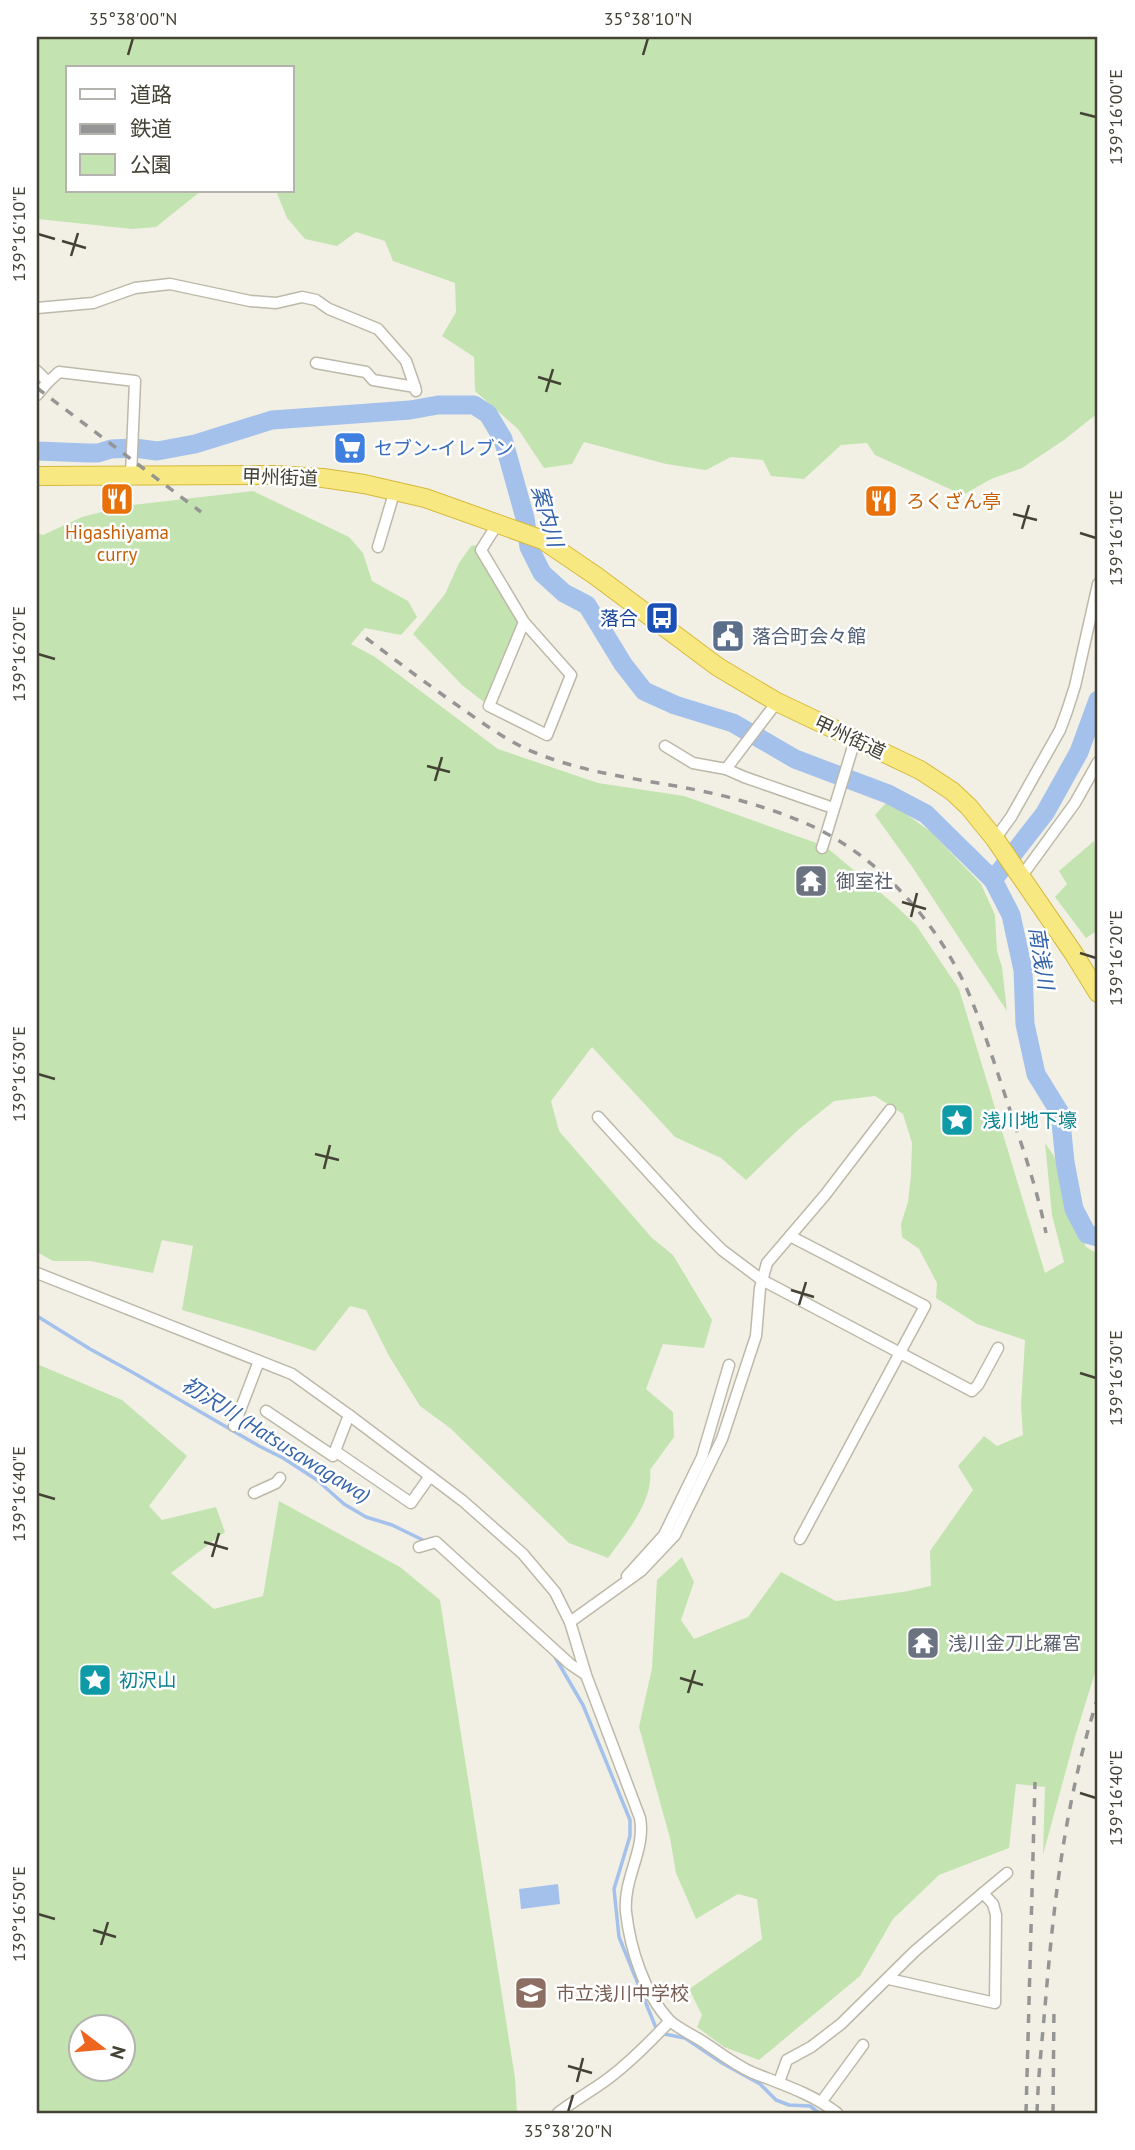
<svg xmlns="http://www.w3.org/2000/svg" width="1135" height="2150" font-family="'PT Sans','Noto Sans JP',sans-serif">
<rect width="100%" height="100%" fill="#f2f0e5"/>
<g fill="#c3e4b0" fill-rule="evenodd">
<path d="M37,37h1061v376l-34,27 -42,28 -31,11 -28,16 -88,-40 -8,-12 -26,2 -37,34 -33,-3 -8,-16 -32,-3 -25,13 -40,-6 -82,-22 -12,22 -28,4 -26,-39 -43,-38 -1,-34 -32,-21 14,-24 -1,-29 -62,-22 -8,-20 -29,-9 -19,14 -32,-7 -18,-21 -11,-27h16v-123h-224v123h133l-45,36 -24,2 -94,-10 -1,2z"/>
<path d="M253,491l96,46 14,16 9,28 36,20 9,16 -16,18 -36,-7 -14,16 24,13 123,92 100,34 86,13 141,50 70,59 21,20 43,64 86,284 19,-11 -12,-47 -7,-72 9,13 11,45 21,46 12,7v409l-23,74 -32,118 2,-68 -29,-3 -7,64 -70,27 -46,44 -33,57 -101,84 -35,-13 -27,-20 5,-12 -13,-26 73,-50 -5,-40 -19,-5 -42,25 -20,-46 -6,-35 -31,-111 13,-59 5,-88 25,-23 12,25 -13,38 13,19 54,-22 33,-45 55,29 67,-9 28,-6 -1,-35 43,-61 -15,-24 26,-30 13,10 26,-11 -2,-29 4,-66 -48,-16 -41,-26 1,-15 -18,-34 -17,-12 -1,-13 7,-22 3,-27 1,-32 -9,-29 -28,-18 -41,5 -36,29 -52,50 -25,-22 -46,-21 -83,-90 -41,54 8,30 93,107 21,17 39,65 -8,28 -41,-4 -17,45 27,23 1,25 -24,33c4,31 -24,63 -42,88l-39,-15 -119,-115 -30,-22 -31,-50 -23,-46 -16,-4 -35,45 -61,-20 -72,-21 11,-64 -31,-6 -9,33 -63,-12h-37l-16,-9v-719l6,2 39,-18 42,-11z"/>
<path d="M484,544l40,78 -35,84 -27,-21 -49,-51 32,-40 14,-31 12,-17z"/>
<path d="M888,801l43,31 50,52 14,31 2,36 5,16 5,44 -94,-143 -38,-53z"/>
<path d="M1094,841l4,26v63l-12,8 -31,-41 12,-13 -8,-13z"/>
<path d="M37,1364l85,36 65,56 -38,50 13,14 54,-13 9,25 -54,41 43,36 49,-13 16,-95 121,66 40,33 75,478 2,35h-477l-3,-5zM80,2028h42v42h-42z"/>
</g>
<path fill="#a4c1ec" d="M558,1884l2,20 -39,5 -2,-20z"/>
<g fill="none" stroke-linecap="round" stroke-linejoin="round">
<g stroke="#a4c1ec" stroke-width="3.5">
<path d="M37,1316l53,33 42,23 127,74 24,12 34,22 27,24 22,13 26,8 35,17"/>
<path d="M555,1657l28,48 47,115v16l-16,53 5,48 37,91 8,6 21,4 37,25 38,21 16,16 13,5 21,1 9,7"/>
</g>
<g stroke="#a4c1ec" stroke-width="19">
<path d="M37,451l51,2h10l13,-4 24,-1 22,3 38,-7 77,-24 138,-10 28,-5h36l14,9 15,25 22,79 4,29 13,26 22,20 23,12 36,59 21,27 31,14 58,18 62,36 93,35 38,20 67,66 18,35 12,55 2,54 11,50 24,39 5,49 9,47 13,25 11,3"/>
<path d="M993,880l52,-67 34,-61 19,-52"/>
</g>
<defs>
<g id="minor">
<path d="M37,308l56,-5 42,-15 35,-4 80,17 26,2 26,-6 14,3 13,9 49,20 28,32 9,26"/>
<path d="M316,363l50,9 7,8 42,7 1,4"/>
<path d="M37,371l11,11 -11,13"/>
<path d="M48,382l11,-10 76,9 -4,94"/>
<path d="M498,523l-17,27 43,72 47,53 -24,60 -58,-29 35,-84"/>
<path d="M378,547l17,-57"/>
<path d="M665,746l28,17 33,6 51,-67"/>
<path d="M726,769l18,8 89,31"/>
<path d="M995,839l16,-22 49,-87 7,-19 8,-25 23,-102"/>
<path d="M822,848l33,-108"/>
<path d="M1021,877l54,-74 23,-41"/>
<path d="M598,1117l99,108 25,25 40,30 210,111 6,-6 20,-37"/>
<path d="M790,1236l135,70 -125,233"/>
<path d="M37,1273l255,101 57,41 114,86 60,53 32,38 15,30 16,53 54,143c6,32 -17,60 -14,94 4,36 18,81 43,108 8,8 26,16 36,23 15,10 29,21 46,29 30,12 60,21 86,41"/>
<path d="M266,1411l67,45 16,-41"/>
<path d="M234,1426l25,-65"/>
<path d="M335,1451l76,52 19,-27"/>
<path d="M254,1493l22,-10 4,-5"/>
<path d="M419,1547l17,-5 134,122 16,11"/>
<path d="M627,1576l37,-41 38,-78 27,-92"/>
<path d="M570,1622l71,-51 34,-36 47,-96 34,-103 4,-48 7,-25 58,-68 65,-85"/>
<path d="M983,1893l24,-20"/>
<path d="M779,2082l8,-22 24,-13 30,-23 74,-73 68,-58 10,11 3,11 -1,88 -106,-24"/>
<path d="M822,2101l41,-56"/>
<path d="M558,2113c17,-13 35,-23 51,-35 21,-16 40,-35 58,-54l4,-2"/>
</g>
<path id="trunk" d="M37,476l238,-1 48,3 41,6 61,14 118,42 53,36 122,91 59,35 143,68 32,21 17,16 26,32 79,115 24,39"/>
</defs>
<use href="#minor" stroke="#bdb9a9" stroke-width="13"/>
<use href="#trunk" stroke="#d5b93c" stroke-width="20"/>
<use href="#minor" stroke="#fff" stroke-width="10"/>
<use href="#trunk" stroke="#f8e882" stroke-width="18"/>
<g stroke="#959595" stroke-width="3.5" stroke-dasharray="9 9" stroke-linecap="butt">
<path d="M37,388l164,124"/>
<path d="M366,638c32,24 65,49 98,72 23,16 46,33 72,43 66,27 139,28 206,48 31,9 61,19 89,35 59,34 106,89 135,151 14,32 25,66 36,99 16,49 34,97 44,147"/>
<path d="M1026,2113l9,-331"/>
<path d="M1037,2113c1,-35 5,-71 8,-106 9,-108 20,-206 53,-310"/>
<path d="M1053,2113l1,-107"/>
</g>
</g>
<path fill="none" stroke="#444135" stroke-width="2.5" d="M128,55l5,-17M643,55l5,-17M1080,113l16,4M38,234l17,5M62,241l24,7M71,256l7,-23M538,377l23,7M546,392l7,-23M1013,514l24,6M1022,529l7,-24M1080,533l16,5M38,654l17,5M427,766l23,6M435,781l7,-24M902,902l24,7M911,917l6,-24M1080,953l16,5M38,1074l17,5M315,1154l24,6M324,1169l6,-24M791,1290l23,7M799,1305l7,-23M1080,1373l16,5M38,1494l17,5M204,1542l24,7M212,1557l7,-24M680,1678l23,7M688,1693l7,-23M1080,1793l16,5M38,1914l17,5M93,1930l23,7M101,1945l7,-23M568,2066l24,7M577,2082l6,-24M568,2112l5,-17"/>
<defs>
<symbol id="supermarket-square" viewBox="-11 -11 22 22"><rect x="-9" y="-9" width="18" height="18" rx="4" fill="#3f7fe0" stroke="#fff"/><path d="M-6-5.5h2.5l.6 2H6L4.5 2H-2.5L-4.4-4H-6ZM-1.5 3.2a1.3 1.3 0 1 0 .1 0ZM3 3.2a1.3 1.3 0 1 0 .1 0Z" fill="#fff"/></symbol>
<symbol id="restaurant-square" viewBox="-11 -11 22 22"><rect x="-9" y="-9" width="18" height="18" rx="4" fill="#e8710a" stroke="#fff"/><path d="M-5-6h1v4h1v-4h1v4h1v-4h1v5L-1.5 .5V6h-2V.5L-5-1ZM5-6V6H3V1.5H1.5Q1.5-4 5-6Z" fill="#fff"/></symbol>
<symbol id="bus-square" viewBox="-11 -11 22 22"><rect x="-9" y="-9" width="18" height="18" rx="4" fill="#1a4fb4" stroke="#fff"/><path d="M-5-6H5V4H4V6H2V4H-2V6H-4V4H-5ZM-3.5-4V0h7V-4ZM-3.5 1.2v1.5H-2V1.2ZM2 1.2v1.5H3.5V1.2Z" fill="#fff"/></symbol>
<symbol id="civic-square" viewBox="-11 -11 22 22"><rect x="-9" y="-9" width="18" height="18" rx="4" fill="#5c6f8a" stroke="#fff"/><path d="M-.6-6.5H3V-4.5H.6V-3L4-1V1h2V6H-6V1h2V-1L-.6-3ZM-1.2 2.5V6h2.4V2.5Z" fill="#fff"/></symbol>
<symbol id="temple-square" viewBox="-11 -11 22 22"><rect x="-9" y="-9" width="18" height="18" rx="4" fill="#6b7280" stroke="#fff"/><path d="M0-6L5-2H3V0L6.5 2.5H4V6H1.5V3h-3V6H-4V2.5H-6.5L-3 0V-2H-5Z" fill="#fff"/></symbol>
<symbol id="sight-square" viewBox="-11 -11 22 22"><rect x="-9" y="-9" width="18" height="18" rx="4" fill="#0f9aa8" stroke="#fff"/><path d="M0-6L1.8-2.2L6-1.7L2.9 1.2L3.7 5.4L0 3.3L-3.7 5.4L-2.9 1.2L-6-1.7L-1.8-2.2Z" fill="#fff"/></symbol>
<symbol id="school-square" viewBox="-11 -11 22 22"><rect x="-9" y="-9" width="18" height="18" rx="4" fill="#8d6e63" stroke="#fff"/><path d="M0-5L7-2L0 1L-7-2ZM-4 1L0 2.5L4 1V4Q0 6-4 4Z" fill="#fff"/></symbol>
</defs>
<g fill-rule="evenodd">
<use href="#supermarket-square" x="331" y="429" width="38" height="38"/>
<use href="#restaurant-square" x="98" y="480" width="38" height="38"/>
<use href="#restaurant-square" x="862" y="482" width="38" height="38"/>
<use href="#bus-square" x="643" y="599" width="38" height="38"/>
<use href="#civic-square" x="709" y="617" width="38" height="38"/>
<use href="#temple-square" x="792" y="862" width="38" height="38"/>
<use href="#sight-square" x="938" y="1101" width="38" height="38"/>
<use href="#temple-square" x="904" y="1624" width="38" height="38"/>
<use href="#sight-square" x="76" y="1661" width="38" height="38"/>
<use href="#school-square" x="512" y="1974" width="38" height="38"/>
</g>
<g text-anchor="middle" stroke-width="5" stroke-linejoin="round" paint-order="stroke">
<g font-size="19" fill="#366cbe" stroke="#fff" text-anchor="start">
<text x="374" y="455">セブン-イレブン</text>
</g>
<g font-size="19" fill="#444135" stroke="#fff">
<text transform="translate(280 477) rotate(2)" y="7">甲州街道</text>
<text transform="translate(850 737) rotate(25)" y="7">甲州街道</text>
</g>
<g font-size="19" fill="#c56008" stroke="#fff" text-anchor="start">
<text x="906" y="508">ろくざん亭</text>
<text x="117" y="539" text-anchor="middle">Higashiyama<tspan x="117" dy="22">curry</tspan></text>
</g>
<g font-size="19" fill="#164399" stroke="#fff" text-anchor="end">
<text x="638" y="625">落合</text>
</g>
<g font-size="19" fill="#4e5e75" stroke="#fff" text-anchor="start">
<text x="752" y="643">落合町会々館</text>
</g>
<g font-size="19" fill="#5b616d" stroke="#fff" text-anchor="start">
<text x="836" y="888">御室社</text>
<text x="948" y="1650">浅川金刀比羅宮</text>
</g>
<g font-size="19" fill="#0d838f" stroke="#fff" text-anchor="start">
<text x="982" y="1127">浅川地下壕</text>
<text x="119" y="1687">初沢山</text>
</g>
<g font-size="19" fill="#785e54" stroke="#fff" text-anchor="start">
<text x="556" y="2000">市立浅川中学校</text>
</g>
<g font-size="21" font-style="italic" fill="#3463aa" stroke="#fff">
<text transform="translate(547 516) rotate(74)" y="7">案内川</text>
<text transform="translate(1041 958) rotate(81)" y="7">南浅川</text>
<text transform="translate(276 1440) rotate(32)" y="7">初沢川 (Hatsusawagawa)</text>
</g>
</g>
<rect width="1135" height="2150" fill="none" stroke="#ffffff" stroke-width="77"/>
<rect x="66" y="66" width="228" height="126" fill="#ffffff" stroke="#b4b3ae" stroke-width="2"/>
<rect x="80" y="89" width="35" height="10" fill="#ffffff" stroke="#b4b3ae" stroke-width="2"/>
<text x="130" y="102" font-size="21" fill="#444135">道路</text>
<rect x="80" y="124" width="35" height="10" fill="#959595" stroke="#b4b3ae" stroke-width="2"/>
<text x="130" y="136" font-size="21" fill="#444135">鉄道</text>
<rect x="80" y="154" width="35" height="21" fill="#c3e4b0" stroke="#b4b3ae" stroke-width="2"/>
<text x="130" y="172" font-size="21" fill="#444135">公園</text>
<g transform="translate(102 2048) rotate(106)"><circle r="33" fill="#ffffff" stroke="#b4b3ae" stroke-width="2"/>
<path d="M0-5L12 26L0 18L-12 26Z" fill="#ee6520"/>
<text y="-10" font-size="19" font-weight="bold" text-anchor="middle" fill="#444135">N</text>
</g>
<rect x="38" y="38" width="1058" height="2074" fill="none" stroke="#444135" stroke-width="2.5"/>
<g font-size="18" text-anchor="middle" fill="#444135">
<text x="133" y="25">35°38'00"N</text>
<text x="648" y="25">35°38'10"N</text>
<text transform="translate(1116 117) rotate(-90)" y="6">139°16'00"E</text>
<text transform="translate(19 234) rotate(-90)" y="6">139°16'10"E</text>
<text transform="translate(1116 538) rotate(-90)" y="6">139°16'10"E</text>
<text transform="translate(19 654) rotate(-90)" y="6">139°16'20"E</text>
<text transform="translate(1116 958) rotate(-90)" y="6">139°16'20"E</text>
<text transform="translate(19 1074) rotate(-90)" y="6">139°16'30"E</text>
<text transform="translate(1116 1378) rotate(-90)" y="6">139°16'30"E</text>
<text transform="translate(19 1494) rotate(-90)" y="6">139°16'40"E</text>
<text transform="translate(1116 1798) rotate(-90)" y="6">139°16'40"E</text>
<text transform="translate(19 1914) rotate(-90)" y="6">139°16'50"E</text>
<text x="568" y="2137">35°38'20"N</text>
</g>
</svg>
